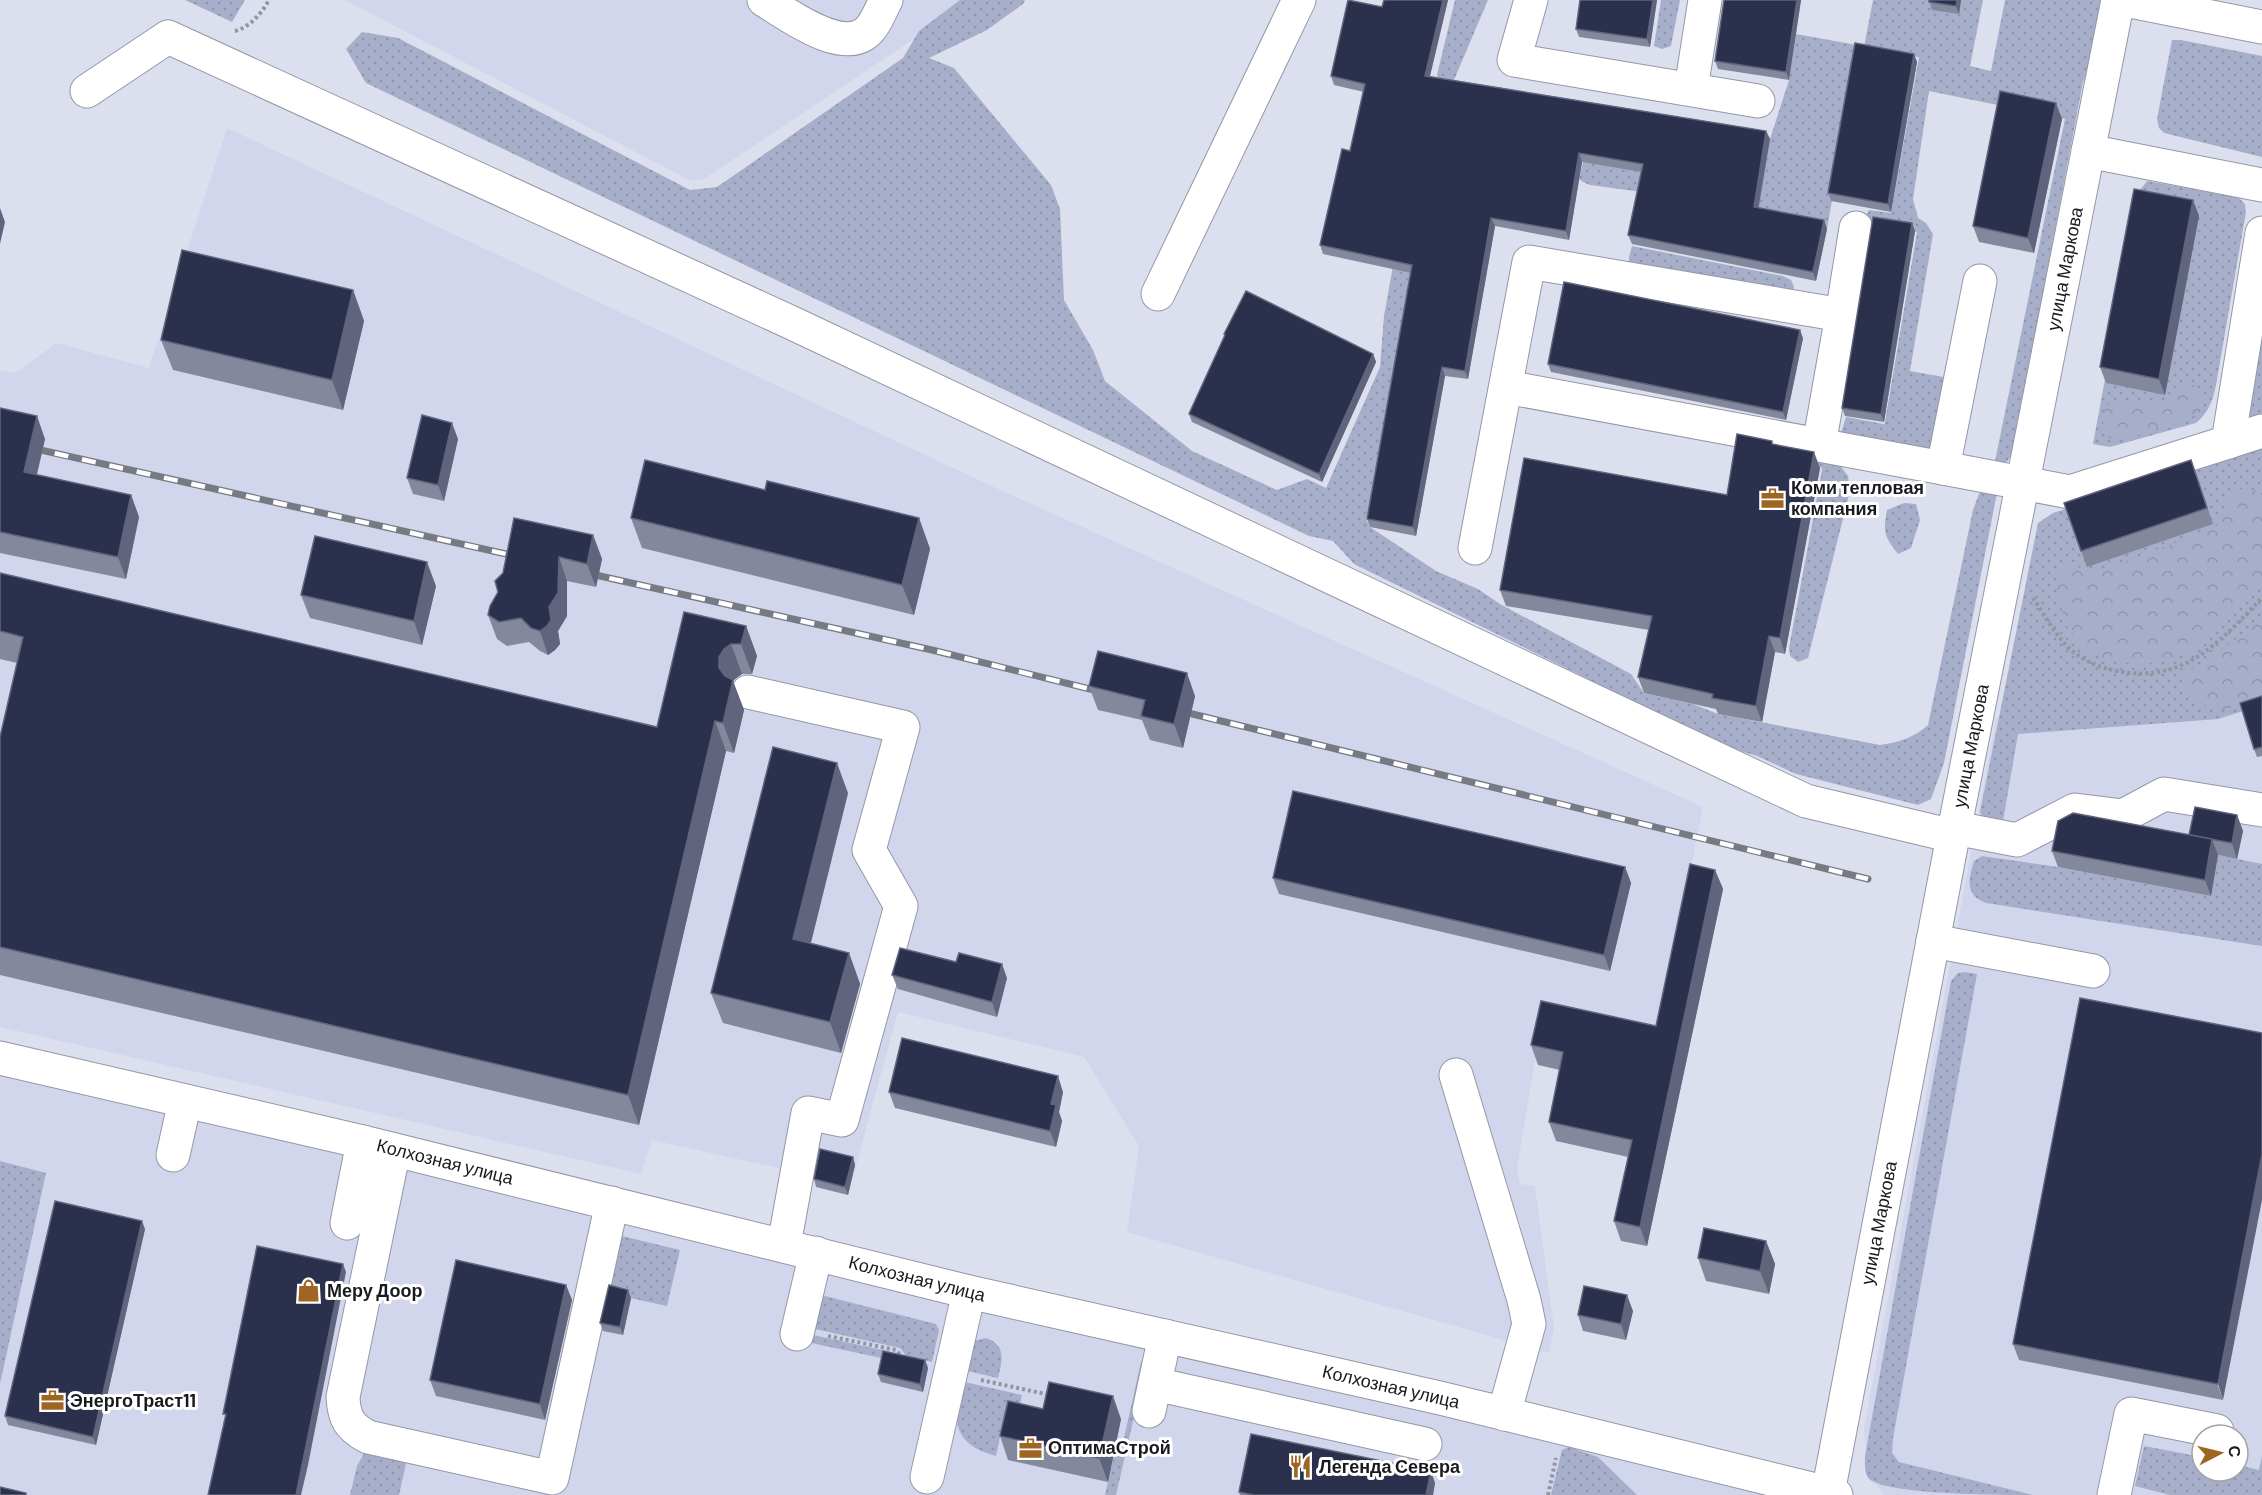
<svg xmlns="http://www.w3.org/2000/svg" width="2262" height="1495" font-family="Barlow,sans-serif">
<defs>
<pattern id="grass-dots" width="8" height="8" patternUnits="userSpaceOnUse" patternTransform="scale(1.5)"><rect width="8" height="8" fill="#a7aeca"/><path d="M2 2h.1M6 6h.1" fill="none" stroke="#8f95ad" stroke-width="1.8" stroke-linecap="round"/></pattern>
<pattern id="forest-crowns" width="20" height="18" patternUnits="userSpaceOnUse" patternTransform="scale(1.5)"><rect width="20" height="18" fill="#a7aeca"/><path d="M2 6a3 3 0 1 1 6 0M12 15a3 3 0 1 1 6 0" fill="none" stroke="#8f95ad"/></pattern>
</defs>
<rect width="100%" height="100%" fill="#dce0ee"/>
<g fill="#d1d6ec" fill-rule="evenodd">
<path d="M345,0h627l-268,179 -13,2z"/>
<path d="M227,128l769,360 707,319 -45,230 -115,-23 -26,154 3,16 15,2 19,142 -5,25 -422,-121 12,-86 -55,-89 -186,-45 -50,183 -32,-8 2,-10 -166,-37 -11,34 -641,-147v-657l15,3 42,-30 92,25z"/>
<path d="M2262,691v804h-378l-16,-21 -4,-46 132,-710 219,-12zM2202,1435h36v36h-36z"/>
<path d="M0,1074l454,104 550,140 502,111 268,66h-1774z"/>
</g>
<g fill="url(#grass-dots)">
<path d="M185,0h60l-13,22z"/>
<path d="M960,0h65l-2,4 -36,26 -58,28 25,10 97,117 9,24 4,91 29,50 12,31 87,70 85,39 30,-11 19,9 54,-121 4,-51 9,-50 42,-121 -66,367 -3,7 4,8 66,44 42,18 22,15 131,70 13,19 49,11 25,10 162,31c20,-3 33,-7 48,-20l45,-215 6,-16 6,-7 12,6 -53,270 -13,36 -13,6 -122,-31 -39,-18 -33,-10 -370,-182 -21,-23 -24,-5 -943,-453 -20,-34 16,-17 36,6 292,152 27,-3 186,-129 16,-27z"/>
<path d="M1455,0h33l-34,80 -7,3 -8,-2 -2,-6z"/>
<path d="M1661,0h19l-9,46 -9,3 -8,-3z"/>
<path d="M1873,0h110l-13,66 21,5 14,-71h98l-13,66 -7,16 -69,363c-4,14 -5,19 -20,21l71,-347 -136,-28 -16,108 5,19 8,5 7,11 -23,137 39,7 -18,72 -90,-17 5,-16 38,7 1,-2 32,-190 -47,-10 -4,-6 3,-6 22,3 28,-156 -55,-10z"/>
<path d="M1796,34l61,11 1,6 -31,178 -185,-37 -52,-7 -7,-3 -4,-3 4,-17 178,29 9,-52 19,-59z"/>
<path d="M2172,40h9l81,16v101l-98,-24 -5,-5 -2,-9z"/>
<path d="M2147,181l91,16 7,7 1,8 -30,173c-3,16 -8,28 -20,38l-86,24 -17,-3 47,-254z"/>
<path d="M1632,246l151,30 8,4 3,7 -2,5 -162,-22 -1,-13z"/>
<path d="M2256,339l6,2v81l-12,3 -7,-10z"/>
<path d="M2255,446l7,3v256l-44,14 -200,15 -16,93 -18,-7 -4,-8 58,-289 15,-10z"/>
<path d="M1778,452l62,13 8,11 2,15 -42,167 -10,4 -8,-6 -1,-8 33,-178 -1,-3 -41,-8z"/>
<path d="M1904,503l12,1 4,16 -9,28 -13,6c-14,-17 -15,-23 -11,-44z"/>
<path d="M2218,855l44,9v82l-276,-43c-21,-8 -18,-22 -12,-42l8,-5 76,11 153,29z"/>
<path d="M1965,972l12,2 -84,464 -1,15 7,9 134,33c-32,0 -144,0 -164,-16 -5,-6 -4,-16 -4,-23l86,-475 7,-8z"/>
<path d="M0,1161l46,12 -46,211z"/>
<path d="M622,1236l58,14 -13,56 -64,-14z"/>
<path d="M821,1295l115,29 3,6 -7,32 -25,-5 -7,-9 -94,-21z"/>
<path d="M804,1333l83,18 -1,8 -84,-18z"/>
<path d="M986,1338c21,7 16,24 12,40l-35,-8 10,-29z"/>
<path d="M1141,1362l5,3 -30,130h-11l11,-49 6,1z"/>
<path d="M960,1381l62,14 -3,14 -13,-2 -10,49c-44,-12 -43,-35 -36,-75z"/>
<path d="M2144,1446l58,11v14h36v-6l21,5 3,-14v39h-92l-35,-9z"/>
<path d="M1569,1447l29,10 39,38h-86l11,-45z"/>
<path d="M366,1450l41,9 -8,36h-49l7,-29z"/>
</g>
<g fill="url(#forest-crowns)">
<path d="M2187,383l10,3c20,31 -20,37 -42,43 -12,4 -28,12 -41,10 -3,0 -6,-2 -8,-4 -5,-6 -2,-20 -1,-28 17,-12 40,0 62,-5l9,-15z"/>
<path d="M2243,488l19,5v85l-4,8 -42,42 -31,27 -42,10 -38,-5 -21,-12 -17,-22 -10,-31v-14l7,-18 8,-2 11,10h17l109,-41 10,-6 9,-26z"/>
<path d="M2262,617v82l-43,12 -22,-9 -12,-9 -3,-8v-10l36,-21z"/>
</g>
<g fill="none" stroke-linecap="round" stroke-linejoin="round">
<defs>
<g id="minor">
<path d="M764,0c23,14 81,58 106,29 7,-8 11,-20 16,-29"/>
<path d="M1531,0l-17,60 244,41"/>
<path d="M2125,0l137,27"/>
<path d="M1691,89l14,-89"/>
<path d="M87,91l81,-54 622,285 1016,479 147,35"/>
<path d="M2088,151l174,34"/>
<path d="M1158,294l141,-294"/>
<path d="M1506,387l437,81 37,-187"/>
<path d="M2228,442l34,-11"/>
<path d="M1819,445l23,-130"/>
<path d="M1943,468l127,24 158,-50 34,-209"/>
<path d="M1475,548l54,-286 313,53 14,-87"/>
<path d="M748,692l155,35 -34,123 32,56 -59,214 -34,-7 -24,132"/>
<path d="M1955,828l62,12 58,-30 48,6 41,-22 98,16"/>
<path d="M1933,941l160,30"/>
<path d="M0,1058l363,84 606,150 471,106 396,97"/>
<path d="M1456,1075l68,225 5,24 -25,90"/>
<path d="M394,1150l-51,247c1,21 6,30 25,40l184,41 60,-275"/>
<path d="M173,1155l12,-54"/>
<path d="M347,1223l16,-81"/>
<path d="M797,1334l19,-81"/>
<path d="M1155,1384l270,60"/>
<path d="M1149,1411l16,-75"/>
<path d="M927,1477l42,-185"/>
<path d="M1828,1493l125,-657 165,-836"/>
<path d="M2114,1495l17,-81 86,17"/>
</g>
</defs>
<use href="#minor" stroke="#9497a5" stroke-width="35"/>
<g stroke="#92959f" stroke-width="4" stroke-dasharray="3 3" stroke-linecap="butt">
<path d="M235,31c15,-4 27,-18 34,-31"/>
<path d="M2033,598c11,16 24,40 38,52 14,12 29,17 46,21 68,13 102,-29 145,-73"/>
<path d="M828,1336l68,14 7,8"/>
<path d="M981,1380l69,15"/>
<path d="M1548,1495l8,-37"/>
</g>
<use href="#minor" stroke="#fff" stroke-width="33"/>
<defs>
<g id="rail">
<path d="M0,441l524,117"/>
<path d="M582,572l350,78 174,43"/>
<path d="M1176,710l692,169"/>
</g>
</defs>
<use href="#rail" stroke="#777a83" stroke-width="7"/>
<use href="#rail" stroke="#fff" stroke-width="4.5" stroke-dasharray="14" stroke-linecap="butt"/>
</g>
<g fill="#84889d">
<path d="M1384,0h64l-18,76 336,55 4,8 -11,68 68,22 -11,52 -184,-37 -4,-9 13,-63 -59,-10 -13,78 -74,-14 -27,153 -23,-3 -29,160 -46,-9 -3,-8 44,-246 -88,-19 -3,-9 30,-94 14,-59 -30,-7 -3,-9 51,-69z"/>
<path d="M1657,0l-7,47 -71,-10 -3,-8z"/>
<path d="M1801,0l-12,80 -71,-11 -3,-8z"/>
<path d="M1929,0h32l-2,14 -27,-4z"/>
<path d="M1914,54l3,8 -26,150 -60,-11 -3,-8z"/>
<path d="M2062,119l-28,134 -55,-11 -6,-16z"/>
<path d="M2193,200l6,16 -34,179 -59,-12 -6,-16z"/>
<path d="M1912,223l3,8 -31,191 -39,-6 -3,-8z"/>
<path d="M353,290l11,31 -21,89 -170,-40 -12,-30z"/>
<path d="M1224,334l149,20 3,8 -54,120 -130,-60 -3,-8 36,-78z"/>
<path d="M1803,338l-17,82 -235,-48 -3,-8z"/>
<path d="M0,408l45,31 -8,36 94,20 8,22 -13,62 -126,-26z"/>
<path d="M458,439l-14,62 -31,-7 -6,-16z"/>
<path d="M1774,444l46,24 -35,186 -10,-2 -13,70 -44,-8 -2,-5 -72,-16 -6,-16 11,-47 -143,-24 -6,-16 227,-95z"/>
<path d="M2197,476l16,48 -126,43 -23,-64z"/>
<path d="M765,490l154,28 11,31 -16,66 -272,-67 -11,-30z"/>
<path d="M593,535l9,24 -6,28 -29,-6v35l-9,15 2,13 -5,6 -7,5 -8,-4 -11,-9 -22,4 -10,-7 -9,-24 10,-23z"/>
<path d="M0,573l657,154 89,-101 11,30 -5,18h-10l-7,5 -2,2 11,29 -10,43 -8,-2 -87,374 -639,-150v-238l17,-74 -17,-4z"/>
<path d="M436,586l-14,59 -112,-27 -9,-23z"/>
<path d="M1089,686l106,10 -12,52 -33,-8 -8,-20 -44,-10z"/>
<path d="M2262,696v60l-5,1 -3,-8z"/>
<path d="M848,793l-37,150 38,10 11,31 -19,69 -118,-30 -12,-30z"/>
<path d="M2237,815l6,16 -6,28 -19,-4 -7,41 -153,-29 -6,-16 137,-16z"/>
<path d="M1625,867l6,16 -21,88 -331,-77 -6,-16z"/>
<path d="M1715,870l8,19 -76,357 -26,-5 -7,-20 14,-64 -72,-16 -7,-19 11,-52 -22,-5 -7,-20 125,-19z"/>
<path d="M892,975l115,3 -10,39 -99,-28z"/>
<path d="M2080,998l143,402 -204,-40 -6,-16z"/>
<path d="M889,1092h174l-4,20 3,9 -6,26 -161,-39z"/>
<path d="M853,1157l2,8 -7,30 -32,-8 -2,-8z"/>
<path d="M145,1229l-49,216 -88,-20 -3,-9z"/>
<path d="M1766,1241l9,23 -6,30 -63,-13 -8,-23z"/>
<path d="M566,1285l6,15 -27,120 -109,-24 -6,-16z"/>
<path d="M631,1298l-8,37 -20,-4 -3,-8z"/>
<path d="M1633,1311l-7,29 -43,-9 -5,-16z"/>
<path d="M925,1360l3,8 -5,24 -42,-10 -3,-8z"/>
<path d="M1043,1409l78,10 -13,63 -100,-22 -8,-24z"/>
<path d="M1435,1483l-2,12h-193l-1,-3z"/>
</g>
<g fill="#60657d">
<path d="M1443,0h5l-20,84 -3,-8z"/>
<path d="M1653,0h4l-7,47 -3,-8z"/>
<path d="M1797,0h4l-12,80 -3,-8z"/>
<path d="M1957,0h4l-2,14 -3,-8z"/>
<path d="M1914,54l3,8 -26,150 -3,-8z"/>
<path d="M2056,103l6,16 -28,134 -6,-15z"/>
<path d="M1766,131l4,8 -13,76 -3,-8z"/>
<path d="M1579,153l3,9 -13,78 -3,-9z"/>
<path d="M2193,200l6,16 -34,179 -6,-16z"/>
<path d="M0,208l5,14 -5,22z"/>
<path d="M1491,218l4,8 -27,153 -3,-8z"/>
<path d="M1824,220l3,9 -11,52 -3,-9z"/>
<path d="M1912,223l3,8 -31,191 -3,-8z"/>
<path d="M353,290l11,31 -21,89 -11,-30z"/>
<path d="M1800,330l3,8 -17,82 -3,-8z"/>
<path d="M1373,354l3,8 -54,120 -3,-8z"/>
<path d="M1442,367l3,9 -29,160 -3,-9z"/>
<path d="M37,416l8,23 -13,55 -8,-22z"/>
<path d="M452,423l6,16 -14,62 -6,-16z"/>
<path d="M1814,452l6,16 -35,186 -5,-16z"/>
<path d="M131,495l8,22 -13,62 -8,-22z"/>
<path d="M919,518l11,31 -16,66 -12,-30z"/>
<path d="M593,535l9,24 -6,28 -9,-23z"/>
<path d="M559,557l8,24v35l-9,15 2,13 -5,6 -7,5 -8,-24 9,-24z"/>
<path d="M427,562l9,24 -14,59 -8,-24z"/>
<path d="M746,626l11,30 -5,18 -11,-30z"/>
<path d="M1769,636l6,16 -13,70 -6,-16z"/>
<path d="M731,644l11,30 -7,5 -2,2 11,29 -10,43 -11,-30 -4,-66 5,-8z"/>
<path d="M1187,673l8,23 -12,52 -9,-24z"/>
<path d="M715,721l11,30 -87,374 -11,-30z"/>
<path d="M837,763l11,30 -44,177 -11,-31z"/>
<path d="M2237,815l6,16 -6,28 -5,-16z"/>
<path d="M2212,839l6,16 -7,41 -6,-16z"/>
<path d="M1625,867l6,16 -21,88 -6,-16z"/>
<path d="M1715,870l8,19 -76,357 -7,-19z"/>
<path d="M849,953l11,31 -19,69 -11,-31z"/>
<path d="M1002,964l5,14 -10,39 -5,-15z"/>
<path d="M1058,1076l5,16 -4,20 3,9 -6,26 -6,-16 1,-27z"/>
<path d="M2262,1154v46l-39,200 -5,-16z"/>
<path d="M853,1157l2,8 -7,30 -3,-8z"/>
<path d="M142,1221l3,8 -49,216 -3,-8z"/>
<path d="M1766,1241l9,23 -6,30 -9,-23z"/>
<path d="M343,1264l3,8 -38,193 -7,30h-5z"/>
<path d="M566,1285l6,15 -27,120 -5,-16z"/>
<path d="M628,1290l3,8 -8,37 -3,-8z"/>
<path d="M1627,1295l6,16 -7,29 -5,-16z"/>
<path d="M925,1360l3,8 -5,24 -3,-8z"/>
<path d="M1113,1396l8,23 -13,63 -9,-24z"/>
<path d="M1431,1471l4,12 -2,12h-7z"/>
</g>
<g fill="#2b304c" stroke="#60657d" stroke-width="1.5">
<path d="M1348,0l34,7 2,-7h59l-18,76 341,55 -12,76 70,13 -11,52 -185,-37 15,-71 -64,-11 -13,78 -75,-13 -26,153 -23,-4 -29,160 -46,-8 45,-254 -92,-20 22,-96 8,2 15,-67 -34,-8z"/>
<path d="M1580,0h73l-6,39 -71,-10z"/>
<path d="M1724,0h73l-11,72 -71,-11z"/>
<path d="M1929,0h28l-1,6 -27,-4z"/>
<path d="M1855,43l59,11 -26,150 -60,-11z"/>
<path d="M2000,91l56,12 -28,135 -55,-12z"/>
<path d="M2134,189l59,11 -34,179 -59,-12z"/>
<path d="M1873,217l39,6 -31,191 -39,-6z"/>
<path d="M182,250l171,40 -21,90 -171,-40z"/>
<path d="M1564,282l236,48 -17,82 -235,-48z"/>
<path d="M1246,291l127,63 -54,120 -130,-60 36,-79 -1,-1z"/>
<path d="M0,408l37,8 -13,56 107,23 -13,62 -118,-25z"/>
<path d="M422,415l30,8 -14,62 -31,-7z"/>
<path d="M1737,434l35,7v3l42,8 -34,186 -11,-2 -13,70 -44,-8 1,-4 -75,-17 14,-61 -152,-26 24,-132 203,37z"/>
<path d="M645,460l120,30 2,-9 152,37 -17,67 -271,-67z"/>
<path d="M2191,460l16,48 -126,43 -17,-48z"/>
<path d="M514,518l79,17 -6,29 -28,-7 -1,36 -9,14 2,13 -4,6 -7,5 -9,-3 -10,-10 -22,4 -11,-7 2,-9 8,-14 -3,-11 8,-8z"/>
<path d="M315,536l112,26 -13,59 -113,-26z"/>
<path d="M0,573l657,154 27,-115 62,14 -5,18h-10l-7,5 -5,8v11l6,8 8,4 -10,43 -8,-2 -87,374 -628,-148v-210l23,-100 -23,-6z"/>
<path d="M1098,651l89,22 -13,51 -33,-8 4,-16 -56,-14z"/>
<path d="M2262,696v51l-8,2 -14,-46z"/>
<path d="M773,747l64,16 -44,176 56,14 -19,69 -119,-29z"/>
<path d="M1293,791l332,76 -21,88 -331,-77z"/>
<path d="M2195,807l42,8 -5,28 -43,-8z"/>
<path d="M2073,813l139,26 -7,41 -153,-29 6,-30z"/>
<path d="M1690,864l25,6 -75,357 -26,-6 18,-81 -83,-18 14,-70 -32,-7 10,-44 115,25z"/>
<path d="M900,948l56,14 3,-9 43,11 -10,38 -100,-27z"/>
<path d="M2080,998l182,35v121l-44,230 -205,-40z"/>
<path d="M902,1038l156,38 -7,28 5,1 -6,26 -161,-39z"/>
<path d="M820,1149l33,8 -8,30 -31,-8z"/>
<path d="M55,1201l87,20 -49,216 -88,-21z"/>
<path d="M1704,1228l62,13 -6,30 -62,-13z"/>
<path d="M257,1246l86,18 -47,231h-88l18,-81h-3z"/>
<path d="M456,1260l110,25 -26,119 -110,-24z"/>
<path d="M609,1285l19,5 -8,37 -20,-4z"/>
<path d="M1584,1286l43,9 -6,29 -43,-9z"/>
<path d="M883,1351l42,9 -5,24 -42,-10z"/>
<path d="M1049,1382l64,14 -14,62 -99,-22 8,-35 35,8z"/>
<path d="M1251,1434l180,37 -5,24h-172l-15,-3z"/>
<path d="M0,1487l26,6v2h-26z"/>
</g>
<defs>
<symbol id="office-bare" viewBox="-9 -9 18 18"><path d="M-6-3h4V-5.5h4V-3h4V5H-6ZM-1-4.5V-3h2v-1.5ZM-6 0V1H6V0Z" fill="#9e6523" stroke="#fff" stroke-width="2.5" paint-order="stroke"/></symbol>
<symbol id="shop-bare" viewBox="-9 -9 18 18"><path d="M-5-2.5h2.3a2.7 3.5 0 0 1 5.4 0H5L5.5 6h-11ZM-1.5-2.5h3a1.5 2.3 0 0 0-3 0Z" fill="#9e6523" stroke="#fff" stroke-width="2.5" paint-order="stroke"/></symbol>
<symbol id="restaurant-bare" viewBox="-9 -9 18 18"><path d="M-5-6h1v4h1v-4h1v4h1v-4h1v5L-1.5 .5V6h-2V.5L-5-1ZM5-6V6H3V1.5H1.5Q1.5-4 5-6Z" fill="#9e6523" stroke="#fff" stroke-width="2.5" paint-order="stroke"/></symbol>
</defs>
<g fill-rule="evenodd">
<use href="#office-bare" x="1756" y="482" width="33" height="33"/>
<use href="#shop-bare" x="292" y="1274" width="33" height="33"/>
<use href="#office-bare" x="36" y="1384" width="33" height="33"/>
<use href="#office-bare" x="1014" y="1432" width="33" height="33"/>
<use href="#restaurant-bare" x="1284" y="1450" width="33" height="33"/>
</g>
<g text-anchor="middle" stroke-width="6" stroke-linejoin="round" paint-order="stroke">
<g font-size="18" fill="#191a1f" stroke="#fff">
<text transform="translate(2065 269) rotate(-79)" y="6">улица Маркова</text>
<text transform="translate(1971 746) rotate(-79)" y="6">улица Маркова</text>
<text transform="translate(445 1162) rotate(14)" y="6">Колхозная улица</text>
<text transform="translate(1879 1223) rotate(-79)" y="6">улица Маркова</text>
<text transform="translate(917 1279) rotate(14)" y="6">Колхозная улица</text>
<text transform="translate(1391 1387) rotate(13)" y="6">Колхозная улица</text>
</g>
<g font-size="18" font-weight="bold" fill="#191a1f" stroke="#fff" text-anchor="start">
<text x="1791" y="494">Коми тепловая<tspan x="1791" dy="21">компания</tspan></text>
<text x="327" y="1297">Меру Доор</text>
<text x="70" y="1407">ЭнергоТраст11</text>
<text x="1048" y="1454">ОптимаСтрой</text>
<text x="1319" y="1473">Легенда Севера</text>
</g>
</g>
<g transform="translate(2220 1453) rotate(83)"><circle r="28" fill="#ffffff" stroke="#a3a3a5" stroke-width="1.5"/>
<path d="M0-4.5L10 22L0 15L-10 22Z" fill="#9e6523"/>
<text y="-9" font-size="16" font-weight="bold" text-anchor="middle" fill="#191a1f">С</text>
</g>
</svg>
